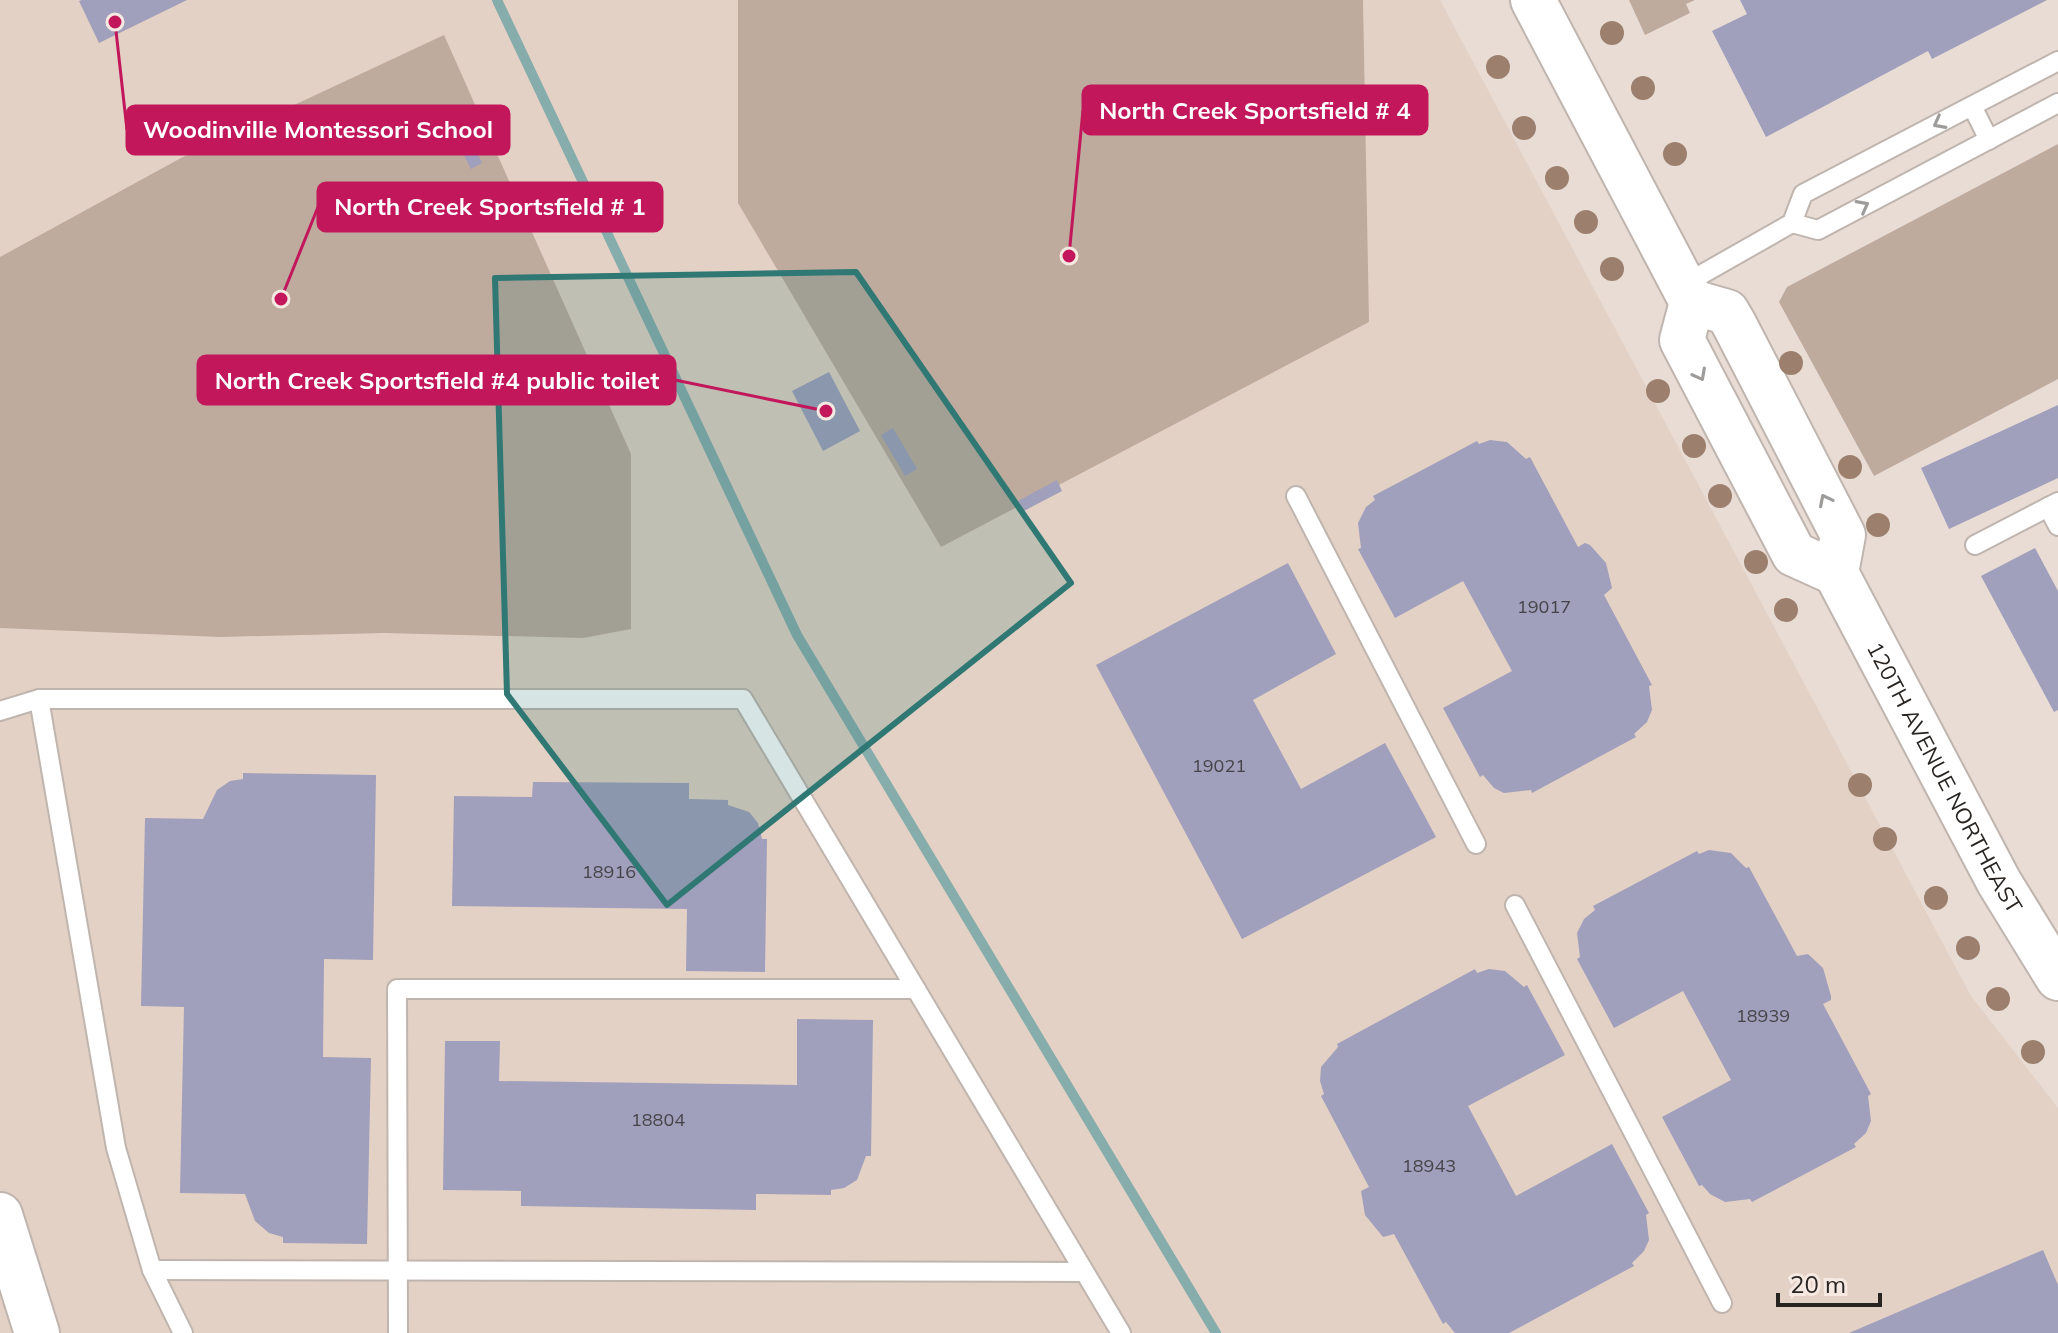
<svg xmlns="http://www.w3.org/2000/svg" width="2058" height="1333" font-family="Mulish,sans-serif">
<rect width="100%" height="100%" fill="#e8dcd5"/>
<path fill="#e4d1c5" d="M0,0h1440l531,996 87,112v225h-2058z"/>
<g fill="#bfaa9e">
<path d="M738,0h625l6,322 -428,225 -203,-344z"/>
<path d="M1629,0h66l-9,4 4,9 -45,22z"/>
<path d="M444,35l187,419v175l-48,9 -199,-5 -164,4 -220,-9v-371l181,-99z"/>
<path d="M2058,144v235l-184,97 -95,-174 8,-15z"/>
</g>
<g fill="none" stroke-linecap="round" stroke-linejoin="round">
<path stroke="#86acac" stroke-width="10" d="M497,0l300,635 419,698"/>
</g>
<g fill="#a09fbc">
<path d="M187,0l-88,43 -20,-42 3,-1z"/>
<path d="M1740,0h307l-115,59 -4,-8 -162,86 -54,-106 35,-17z"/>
<path d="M461,121l21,42 -11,6 -22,-43z"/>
<path d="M829,372l31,59 -37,20 -31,-60z"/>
<path d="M2058,405v73l-109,51 -28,-61z"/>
<path d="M893,428l24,41 -12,7 -24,-41z"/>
<path d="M1490,440l17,2 19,17 4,-2 48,90 7,-4 5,2 16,18 6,25 -8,7 48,90 -3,1 3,24 -5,12 -13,12 2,3 -104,56 -1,-3 -27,3 -10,-5 -11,-13 -3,2 -37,-69 69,-37 -49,-90 -68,37 -37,-69 3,-1 -3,-25 8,-16 9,-7 -2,-4 104,-55 2,3z"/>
<path d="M1057,480l5,11 -42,22 -6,-10z"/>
<path d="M2035,548l23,43v119l-4,2 -73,-136z"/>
<path d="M1288,563l48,91 -83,46 48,89 84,-46 51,94 -194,102 -146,-274z"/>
<path d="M243,773l133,2 -3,185 -49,-1 -1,98 48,1 -4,186 -84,-1v-6l-14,-4 -14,-12 -10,-27 -65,-1 4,-186 -43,-1 4,-188 58,1 14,-29 13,-9 13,-2z"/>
<path d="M533,782l156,1v16l39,1v5l21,7 9,11 4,16h5l-2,133 -79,-1 1,-62 -235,-3 2,-110 78,1z"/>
<path d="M1709,850l22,3 15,15 3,-1 48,89 11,-2 15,14 8,28v4l-8,4 48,90 -3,2 3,25 -5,12 -12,11 2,3 -104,55 -2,-3 -25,3 -15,-8 -8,-9 -3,1 -37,-69 69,-37 -48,-89 -69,37 -37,-69 3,-2 -3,-24 7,-14 11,-9 -2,-4 104,-55 2,3z"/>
<path d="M1475,969l2,4 12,-4 16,2 19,16 3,-2 38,70 -97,51 48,90 96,-52 37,69 -3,2 3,25 -5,11 -12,12 2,3 -125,67h-54l-9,-11 -3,2 -49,-90 -11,3 -18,-22 -4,-24 8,-4 -48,-91 3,-2 -4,-13 1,-14 17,-20 -1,-3z"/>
<path d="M797,1019l76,1 -2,136h-5l-9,24 -13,8 -13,2v5l-75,-1v16l-235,-4v-15l-78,-1 2,-149h55l-1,40 298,4z"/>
<path d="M2043,1250l15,35v48h-209z"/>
</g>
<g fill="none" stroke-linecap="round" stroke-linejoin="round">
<defs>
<g id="service">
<path d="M1972,106l17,34"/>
<path d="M1792,223l26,7 240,-127"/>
<path d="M1683,285l109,-62 11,-29 255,-133"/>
<path d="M1296,496l180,348"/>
<path d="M2048,507l10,19"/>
<path d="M1975,545l83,-43"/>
<path d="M39,699l77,449 36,122 31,63"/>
<path d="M0,711l39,-12h704l378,634"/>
<path d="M1515,905l207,398"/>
<path d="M152,1270l932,2"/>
<path d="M398,1333l-1,-344h519"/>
</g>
<path id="tertiary" d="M0,1215l37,118"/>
<g id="secondary">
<path d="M1533,0l159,302 -10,38 112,214 42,19"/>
<path id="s1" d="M1692,302l35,10 7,12 109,211 -7,38 163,309 59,96"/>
</g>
</defs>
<use href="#service" stroke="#c0b5ae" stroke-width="22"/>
<use href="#tertiary" stroke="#c0b5ae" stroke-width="48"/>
<use href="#secondary" stroke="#c0b5ae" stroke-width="48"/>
<use href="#service" stroke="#fff" stroke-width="18"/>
<use href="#tertiary" stroke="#fff" stroke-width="44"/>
<use href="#secondary" stroke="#fff" stroke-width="44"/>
</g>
<g fill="#9c806d">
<circle cx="1612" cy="33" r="12"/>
<circle cx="1498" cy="67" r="12"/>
<circle cx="1643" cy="88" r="12"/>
<circle cx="1524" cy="128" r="12"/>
<circle cx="1675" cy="154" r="12"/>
<circle cx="1557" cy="178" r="12"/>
<circle cx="1586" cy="222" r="12"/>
<circle cx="1612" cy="269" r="12"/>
<circle cx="1791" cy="363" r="12"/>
<circle cx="1658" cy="391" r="12"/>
<circle cx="1694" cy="446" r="12"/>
<circle cx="1850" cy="467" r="12"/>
<circle cx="1720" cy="496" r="12"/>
<circle cx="1878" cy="525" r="12"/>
<circle cx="1756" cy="562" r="12"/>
<circle cx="1786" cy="610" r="12"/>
<circle cx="1860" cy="785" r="12"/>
<circle cx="1885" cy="839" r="12"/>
<circle cx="1936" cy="898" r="12"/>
<circle cx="1968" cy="948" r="12"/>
<circle cx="1998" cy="999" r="12"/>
<circle cx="2033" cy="1052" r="12"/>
</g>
<defs><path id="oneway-chevron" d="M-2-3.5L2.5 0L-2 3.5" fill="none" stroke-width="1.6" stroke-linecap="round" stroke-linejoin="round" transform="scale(2)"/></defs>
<g stroke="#9e9c9b">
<use href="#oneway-chevron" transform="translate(1939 123) rotate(152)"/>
<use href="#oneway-chevron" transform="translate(1863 206) rotate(-28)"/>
<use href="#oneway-chevron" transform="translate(1700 375) rotate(62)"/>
<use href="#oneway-chevron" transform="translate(1825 500) rotate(-117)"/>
</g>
<path fill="#307873" fill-opacity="0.2" stroke="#307873" stroke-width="6" stroke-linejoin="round" d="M856,272l215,311 -404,322 -160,-211 -12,-416z"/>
<g text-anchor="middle" stroke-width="7" stroke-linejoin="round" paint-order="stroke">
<g font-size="18" fill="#464348">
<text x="1544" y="613">19017</text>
<text x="1219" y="772">19021</text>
<text x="609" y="878">18916</text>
<text x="1763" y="1022">18939</text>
<text x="658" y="1126">18804</text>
<text x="1429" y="1172">18943</text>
</g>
<g font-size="22" fill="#282421" stroke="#f5e9e2">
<text dy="8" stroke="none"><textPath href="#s1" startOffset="558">120TH AVENUE NORTHEAST</textPath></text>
</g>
</g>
<path fill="none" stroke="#c2185b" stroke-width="3" d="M1069 256L1083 110M115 22L127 130M281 299L318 207M826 411L675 380"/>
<g fill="#c2185b" stroke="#f5e9e2" stroke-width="3">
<circle cx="1069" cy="256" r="8"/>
<circle cx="115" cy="22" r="8"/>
<circle cx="281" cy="299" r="8"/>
<circle cx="826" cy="411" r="8"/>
</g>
<g fill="#c2185b" stroke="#c2185b" stroke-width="3">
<rect x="1083" y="86" width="344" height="48" rx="8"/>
<rect x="127" y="106" width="382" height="48" rx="8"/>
<rect x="318" y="183" width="344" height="48" rx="8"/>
<rect x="198" y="356" width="477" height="48" rx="8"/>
</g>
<g font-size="24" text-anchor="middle" font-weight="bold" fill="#fff">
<text x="1255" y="119">North Creek Sportsfield # 4</text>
<text x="318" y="138">Woodinville Montessori School</text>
<text x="490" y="215">North Creek Sportsfield # 1</text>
<text x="437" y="389">North Creek Sportsfield #4 public toilet</text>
</g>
<path d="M1778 1293v12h102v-12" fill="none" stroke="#282421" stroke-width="4"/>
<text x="1790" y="1293" font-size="24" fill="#282421" stroke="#f5e9e2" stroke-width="6" paint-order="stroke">20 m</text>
</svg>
